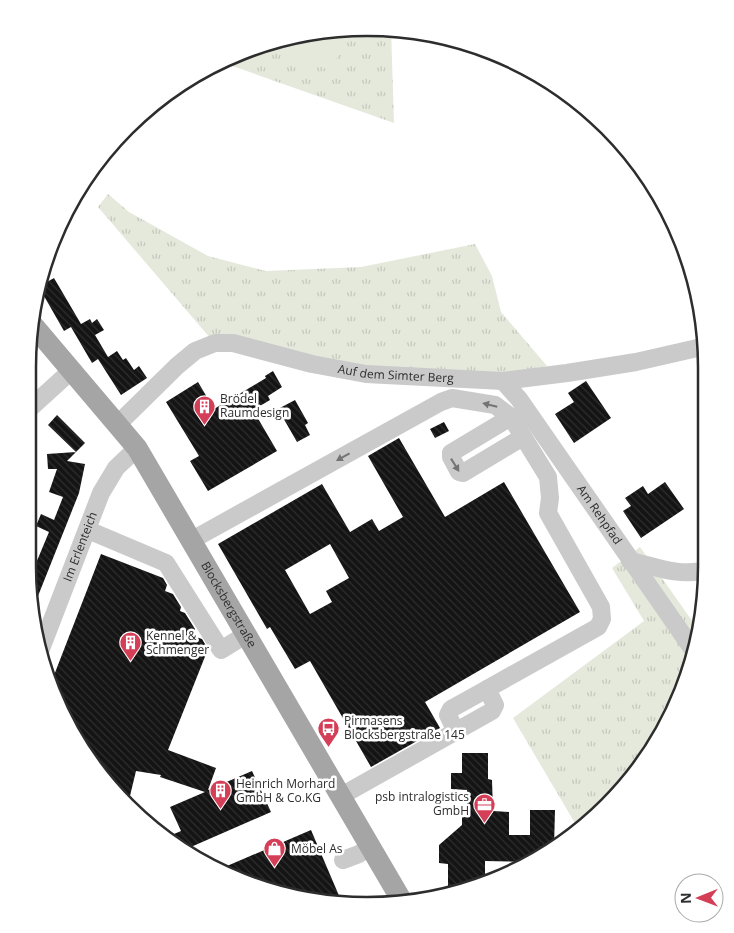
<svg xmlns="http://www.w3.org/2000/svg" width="734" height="933" font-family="'Open Sans',sans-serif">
<defs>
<pattern id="grass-tufts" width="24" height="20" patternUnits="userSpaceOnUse" patternTransform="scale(1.25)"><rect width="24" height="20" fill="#e4e9dc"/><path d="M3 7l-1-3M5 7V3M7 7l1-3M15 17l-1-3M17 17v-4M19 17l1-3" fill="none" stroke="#c4c8bd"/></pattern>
<pattern id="building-back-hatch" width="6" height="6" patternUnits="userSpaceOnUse" patternTransform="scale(1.25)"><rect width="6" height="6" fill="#141414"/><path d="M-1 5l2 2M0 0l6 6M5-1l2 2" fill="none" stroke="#2e2e2e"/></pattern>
</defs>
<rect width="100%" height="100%" fill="#fff"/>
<g fill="url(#grass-tufts)">
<path d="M391,29l3,94 -173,-61 37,-16 64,-16z"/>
<path d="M108,194l21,18 79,44 58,15 95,-4 114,-23 17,32 9,36 46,54 -29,7 -120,-3 -181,-24 -119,-139z"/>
<path d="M640,547l60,85 -19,64 -32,59 -58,66 -12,9 -66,-112 131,-97 -32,-53z"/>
</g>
<path fill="#e4e9dc" d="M322,30h25l-15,41 -71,-26z"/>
<g fill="url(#building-back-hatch)" fill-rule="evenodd">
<path d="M43,273l4,9 7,-4 27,46 9,-5 2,4 5,-4 7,11 -9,5 13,22 9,-6 6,9 3,-2 8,12 5,-4 8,12 -26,17 -23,-36 -6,4 -21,-36 -7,4 -24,-42z"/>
<path d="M273,371l9,16 -14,9 2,4 -17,10 24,41 -69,40 -18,-30 9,-5 -33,-54 32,-20 16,27 52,-31 -1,-2z"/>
<path d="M586,381l25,37 -37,25 -19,-29 19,-12 -6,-9z"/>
<path d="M295,400l13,23 -3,2 5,10 -13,7 -19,-33z"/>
<path d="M57,415l28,28 -18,18 18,3 -6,29 -41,103 -7,-3 -2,-13 20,-48 -13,-6 5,-12 13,6 9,-23 -14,-5 8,-23h-9l-1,-15 29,-2 -28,-27z"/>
<path d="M444,422l5,9 -14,7 -5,-9z"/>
<path d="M399,438l46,79 59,-35 76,130 -155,90 15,26 -69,39 -61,-106 -15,8 -25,-42 -3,2 -49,-85 104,-60 28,48 22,-13 7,12 24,-14 -35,-61zM330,544l19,34 -23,13 6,11 -22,12 -25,-44z"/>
<path d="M665,482l19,27 -43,29 -18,-27 8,-5 -6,-8 18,-12 5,8z"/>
<path d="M101,554l62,24 4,7 -2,6 8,3 8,13 -1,4 5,2 10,16 -2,7 9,3 6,10 -40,101 48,18 -8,22 44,-19 19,41 -87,38 -5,-4 -5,-12 7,-3 -11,-24 35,-15 -45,-15 1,-2 -25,-4 -7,29 -8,-2 -48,-62 -22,-53z"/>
<path d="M462,753h26v26l4,1 1,31 16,1v23h21v-25h25l-1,37 -22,15 -47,-1v21l-30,12 -7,1v-31l-9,-1v-18l23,-20v-16h5v-19l-16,-1v-16h11z"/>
<path d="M311,830l29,68 -6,3 -55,-7 -59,-25z"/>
</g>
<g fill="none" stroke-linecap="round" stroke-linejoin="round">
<g stroke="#cacaca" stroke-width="18">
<path id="s1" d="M503,381l16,18 175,252"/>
<path d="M28,410l44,-40"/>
<path d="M511,417l-60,36v4l8,15 4,1 60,-36"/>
<path id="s2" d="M118,424l59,-58 18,-15 20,-8h18l79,21 54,10 137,7 64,-8 69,-11 70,-16"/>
<path d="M88,530l78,33 55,87 26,-16"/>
<path d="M192,540l249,-138 11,-4 43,7 16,12 37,60 2,21 -2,15 53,94 1,12 -4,8 -111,62 8,16 -3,6 -151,85"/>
<path d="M630,561c24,5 47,15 71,10"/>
<path id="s3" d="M39,654l62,-161 15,-25 21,-20"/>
<path d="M456,732l-8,-17 3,-6 36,-20"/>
<path d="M343,860l16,-6 11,-7"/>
</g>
<path stroke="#a5a5a5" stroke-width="21" id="s4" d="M32,324l105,124 265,453"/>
</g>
<defs><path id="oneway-solid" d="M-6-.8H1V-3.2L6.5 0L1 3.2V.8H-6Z" transform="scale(1.25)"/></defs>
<g fill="#747474">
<use href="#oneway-solid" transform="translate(490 405) rotate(-166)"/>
<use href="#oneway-solid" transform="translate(343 457) rotate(151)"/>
<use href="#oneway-solid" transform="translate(455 465) rotate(58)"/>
</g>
<defs>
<symbol id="building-pin" viewBox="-11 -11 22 30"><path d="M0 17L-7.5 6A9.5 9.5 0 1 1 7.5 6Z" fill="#d43f57" stroke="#fff"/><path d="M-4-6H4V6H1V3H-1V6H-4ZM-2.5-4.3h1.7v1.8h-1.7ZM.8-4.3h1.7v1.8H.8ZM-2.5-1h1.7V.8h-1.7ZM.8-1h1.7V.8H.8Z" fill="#fff"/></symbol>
<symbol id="bus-pin" viewBox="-11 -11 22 30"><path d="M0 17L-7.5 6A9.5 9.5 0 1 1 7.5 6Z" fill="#d43f57" stroke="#fff"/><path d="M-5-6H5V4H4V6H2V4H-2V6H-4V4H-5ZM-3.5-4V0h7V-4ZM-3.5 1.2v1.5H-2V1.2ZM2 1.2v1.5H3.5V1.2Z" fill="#fff"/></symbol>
<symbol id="office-pin" viewBox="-11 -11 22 30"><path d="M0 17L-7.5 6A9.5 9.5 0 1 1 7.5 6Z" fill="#d43f57" stroke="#fff"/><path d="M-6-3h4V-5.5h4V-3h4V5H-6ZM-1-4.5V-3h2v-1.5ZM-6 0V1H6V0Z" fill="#fff"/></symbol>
<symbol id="shop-pin" viewBox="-11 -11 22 30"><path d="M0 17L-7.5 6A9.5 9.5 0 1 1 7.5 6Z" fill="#d43f57" stroke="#fff"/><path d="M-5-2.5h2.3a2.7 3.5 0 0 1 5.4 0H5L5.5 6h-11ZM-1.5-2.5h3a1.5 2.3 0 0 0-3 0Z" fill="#fff"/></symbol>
</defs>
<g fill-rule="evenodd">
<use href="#building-pin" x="192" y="394" width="25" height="34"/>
<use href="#building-pin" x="118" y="630" width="25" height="34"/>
<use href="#bus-pin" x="316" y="716" width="25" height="34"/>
<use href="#building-pin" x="208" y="778" width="25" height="34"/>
<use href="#office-pin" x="472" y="792" width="25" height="34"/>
<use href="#shop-pin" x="262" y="836" width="25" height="34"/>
</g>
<g text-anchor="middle" stroke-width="5" stroke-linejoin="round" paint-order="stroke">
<g font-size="12" fill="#2d2d2d" stroke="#fff">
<text dy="4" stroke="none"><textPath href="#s2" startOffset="312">Auf dem Simter Berg</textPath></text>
<text dy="4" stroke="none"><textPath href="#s1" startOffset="165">Am Rehpfad</textPath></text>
<text dy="4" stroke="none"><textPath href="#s3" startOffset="115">Im Erlenteich</textPath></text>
<text dy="4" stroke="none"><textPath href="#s4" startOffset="344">Blocksbergstraße</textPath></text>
</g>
<g font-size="12" fill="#2d2d2d" stroke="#fff" text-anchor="start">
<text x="220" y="403">Brödel<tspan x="220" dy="14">Raumdesign</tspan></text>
<text x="146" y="640">Kennel &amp;<tspan x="146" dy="14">Schmenger</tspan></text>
<text x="344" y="725">Pirmasens<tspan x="344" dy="14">Blocksbergstraße 145</tspan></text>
<text x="236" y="788">Heinrich Morhard<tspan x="236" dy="14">GmbH &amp; Co.KG</tspan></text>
<text x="469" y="801" text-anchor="end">psb intralogistics<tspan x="469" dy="14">GmbH</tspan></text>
<text x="291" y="853">Möbel As</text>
</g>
</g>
<path d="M0 0H734V933H0ZM367 36H367A331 331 0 0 1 698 367V566A331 331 0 0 1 367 897H367A331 331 0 0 1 36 566V367A331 331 0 0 1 367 36Z" fill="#fff" fill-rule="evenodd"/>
<path fill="none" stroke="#2d2d2d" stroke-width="2.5" d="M367 36H367A331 331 0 0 1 698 367V566A331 331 0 0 1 367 897H367A331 331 0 0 1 36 566V367A331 331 0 0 1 367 36Z"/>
<g transform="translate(699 898) rotate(269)"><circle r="24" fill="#ffffff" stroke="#ababab"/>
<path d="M0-4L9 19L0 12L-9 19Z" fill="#d43f57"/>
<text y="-8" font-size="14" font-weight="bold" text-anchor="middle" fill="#2d2d2d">N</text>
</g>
</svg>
